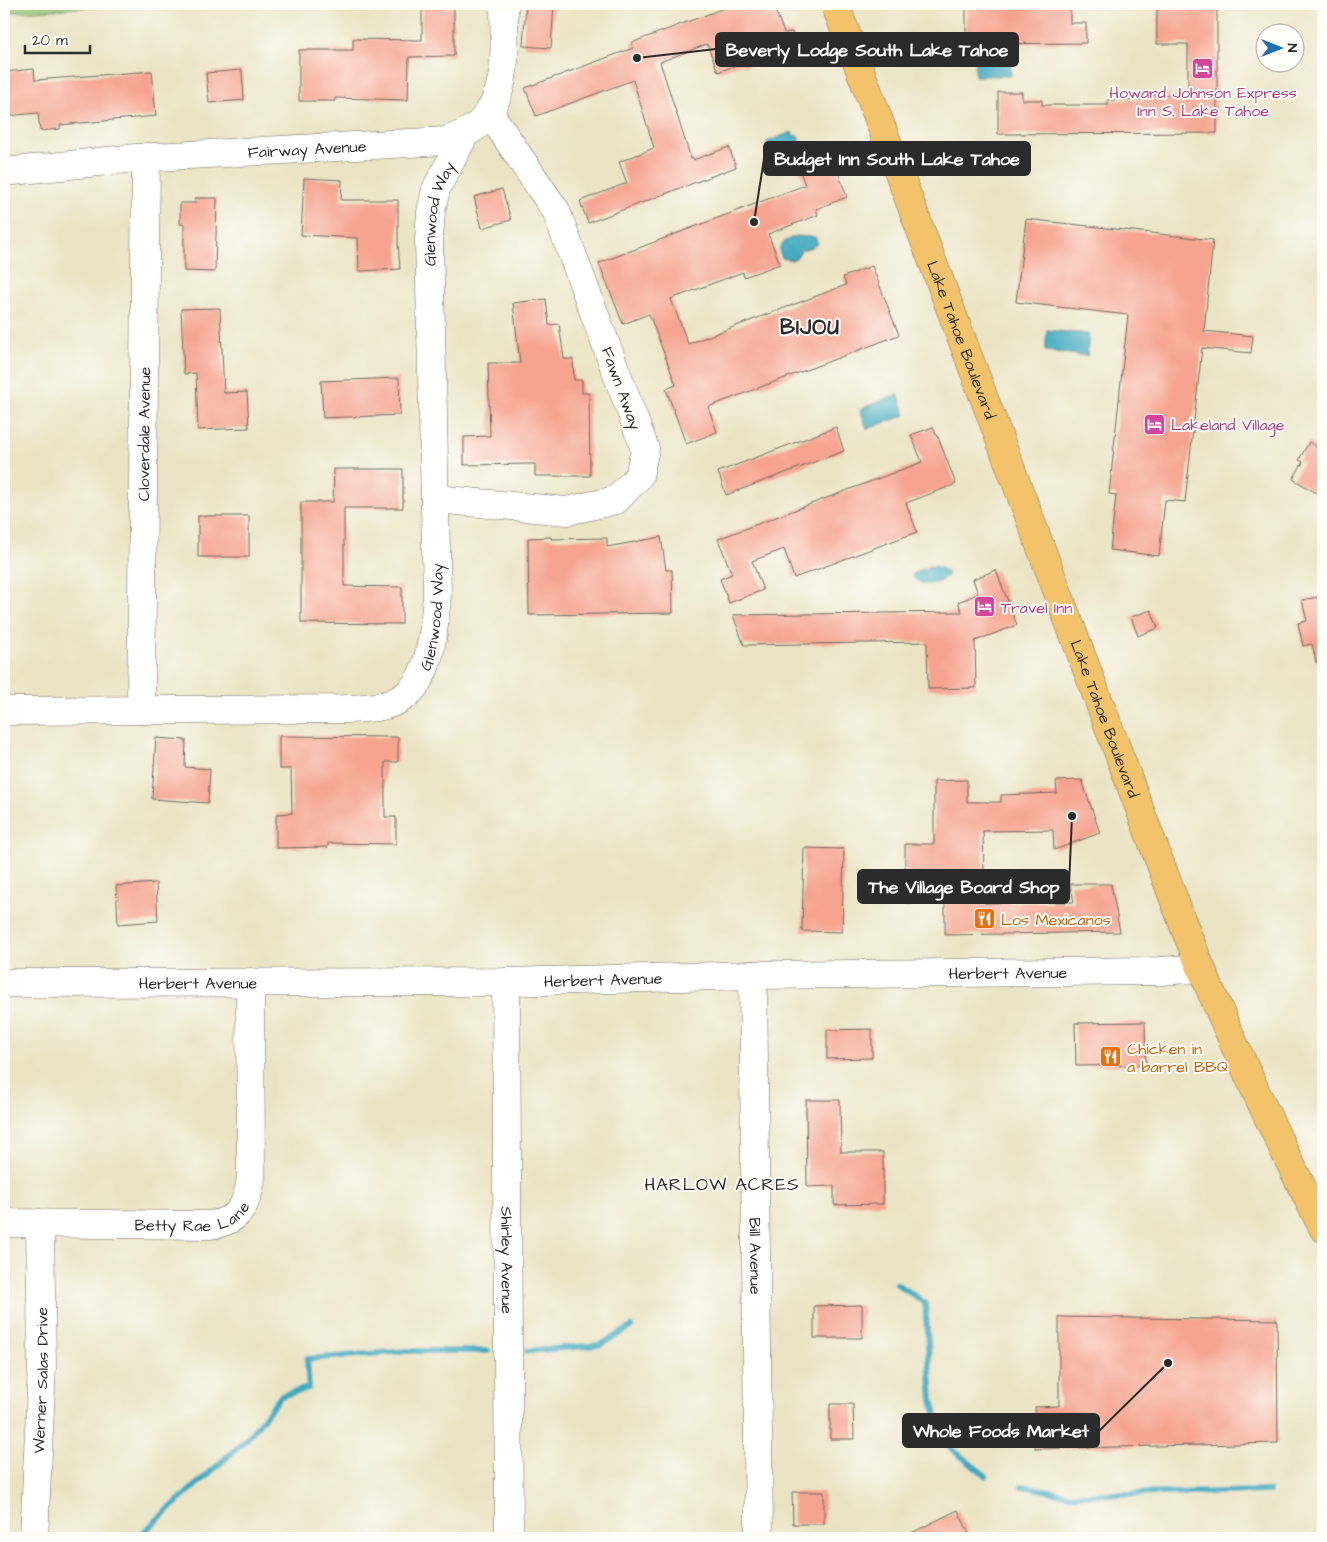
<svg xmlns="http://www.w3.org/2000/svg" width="1327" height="1542" font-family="'Architects Daughter',sans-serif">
<rect width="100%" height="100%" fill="#fdfcf7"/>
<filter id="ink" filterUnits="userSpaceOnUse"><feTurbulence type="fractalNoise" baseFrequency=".02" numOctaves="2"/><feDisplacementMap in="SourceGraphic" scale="10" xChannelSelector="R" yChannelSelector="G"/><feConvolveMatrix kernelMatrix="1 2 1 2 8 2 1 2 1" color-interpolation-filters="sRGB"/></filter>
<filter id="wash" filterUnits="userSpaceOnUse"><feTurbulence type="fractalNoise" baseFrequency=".0096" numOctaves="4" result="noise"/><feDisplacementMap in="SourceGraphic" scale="20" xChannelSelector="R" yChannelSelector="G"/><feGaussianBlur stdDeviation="1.12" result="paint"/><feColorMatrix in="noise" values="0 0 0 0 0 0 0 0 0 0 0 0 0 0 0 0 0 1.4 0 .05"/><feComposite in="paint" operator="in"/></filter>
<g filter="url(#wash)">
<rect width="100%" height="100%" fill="#ebe4c4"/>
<path fill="#95c777" stroke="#607951" d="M4,4h139l-139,9z"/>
<g fill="#3fa9bf" stroke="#356a75">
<rect x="975" y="57" width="36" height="19"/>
<path d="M792,132l2,4h4l2,5 -3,3 1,2 -26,10 -6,-14z"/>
<path d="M797,236l18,1 3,6 -5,4 -12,3 -4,7 -5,3 -10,-2c-8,-13 5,-19 15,-22z"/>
<path d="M1047,330l42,4 -2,22 -42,-5z"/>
<path d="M898,394l8,21 -39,14 -7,-20z"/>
<path d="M929,566c8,1 14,1 19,8 -8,12 -28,14 -36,2l2,-3z"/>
</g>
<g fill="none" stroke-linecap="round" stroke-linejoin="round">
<g stroke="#3fa9bf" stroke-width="6">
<path d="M897,1284l28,19 7,97 11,42 43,34"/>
<path d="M527,1351l73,-6 31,-18"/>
<path d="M1022,1486l48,9 199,-4"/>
<path d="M137,1538l109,-98 35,-44 28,-8 -2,-29 99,-8h82"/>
</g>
</g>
<g id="blocks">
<g fill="#f6a490">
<path d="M526,4h28l-3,44 -28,-2z"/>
<path d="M735,4h38l11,29 8,-1 4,13 -6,5 -46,17 -2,-4 -24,9 -11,-28 -47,18 31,97 2,-1v2l36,-13 7,20 -148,56 -8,-22 47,-18 -8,-21 35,-14 -21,-68 -97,36 -11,-28 108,-40 -2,-5z"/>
<path d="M966,4h104v19h16v20l-120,1z"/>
<path d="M1157,4h60v129l-219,1v-42h24v8h20v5h66v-5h34v-5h46v-51h-31z"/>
<path d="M422,7h32v49l-45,1 -1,43 -73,-2v3h-36v-51h54v-11l69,1z"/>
<path d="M34,69l1,11 117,-9 4,45 -96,9v4l-20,2 -2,-18 -31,3 -3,-28v-16z"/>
<path d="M242,70l2,30 -35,3 -3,-30z"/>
<path d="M823,144l7,19 4,-2 13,36 -31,12 2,6 -50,19 12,30 -36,13 -1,-5 -72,27 17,45 158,-59 -3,-8 29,-11 27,69 -191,72 9,25 -31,12 -20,-55 10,-4 -27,-71 -26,10 -24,-61 206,-78 -11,-30z"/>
<path d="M304,178l38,2 -1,20h57v44l2,25 -41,2 -1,-33 -57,-3z"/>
<path d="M502,189l9,31 -29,8 -8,-31z"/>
<path d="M195,198h22l-2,74 -31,-1v-47h-4v-21h15z"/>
<path d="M1026,219l187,21 -9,91 49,5 -2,17 -49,-5 -17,154 -20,-2 -6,56 -49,-6 6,-55 -7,-1 19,-179 -112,-13z"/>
<path d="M546,299l3,26 10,-1 5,35h9l1,21h8v13h7l1,83h-55v-12l-71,1v-28l26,-1 -2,-73h32l-7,-60z"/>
<path d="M220,308l4,85 23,-1 2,36 -51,2 -2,-57 -12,1 -3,-65z"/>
<path d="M399,378l1,37 -77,3 -2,-37z"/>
<path d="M836,427l8,24 -118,44 -8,-23z"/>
<path d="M933,427l4,10h1l18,47 -50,19 11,29 -123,46 -10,-29 -32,12 11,29 -34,13 -9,-24 12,-5 -14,-35 204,-77 -11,-27z"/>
<path d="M1309,442l14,9v46l-30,-18 10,-17 -4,-2z"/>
<path d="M334,469h69v39h-59v78l58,1v37l-101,-1v-121h32z"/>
<rect x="198" y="516" width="51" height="41"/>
<path d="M551,537v2l56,-1v9l54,-10 5,33h6l1,43 -144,2 -1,-77z"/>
<path d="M996,570l21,55 -42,16 1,47 -48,1 -1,-47 -183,3 -11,-30 229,-3 -4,-10 20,-8 -5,-15z"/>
<path d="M1323,596v65l-7,1 -4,-18 -9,2 -5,-23 9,-2 -5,-21z"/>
<path d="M1151,610l7,18 -20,8 -7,-19z"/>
<path d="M279,736l119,1v25h-13v55h11v27l-68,-1v4l-52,1v-34l16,-1 -1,-44h-12z"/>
<path d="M156,738l30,2 -1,27 25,2 -2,34 -56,-4z"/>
<path d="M967,780v22h34v-7l56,-2 -1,-12 26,-1 18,53 -46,17 -1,-20 -70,1 1,44 -32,11 32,-1v18l90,-1 -4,-18h41l9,48 -175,3v-32h-40v-59h29v-63z"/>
<path d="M804,848l40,1 -2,83 -40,-1z"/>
<path d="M156,883l2,38 -40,3 -2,-38z"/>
<path d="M1145,1022l1,43 -70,1 -1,-43z"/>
<path d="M872,1029v29l-45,1v-29z"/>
<path d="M806,1100h34l1,52h42v52l-49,1v-19l-27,1z"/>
<path d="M862,1305v33h-48v-32z"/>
<path d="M1059,1317l218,3 1,123 -243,6v-42l24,-1z"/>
<path d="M830,1404h23l1,35h-24z"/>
<path d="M792,1492h32v32h-31z"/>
<path d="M958,1510l13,28h-70z"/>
</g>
</g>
</g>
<g filter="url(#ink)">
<use href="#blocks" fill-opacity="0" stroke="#6e6c61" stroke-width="1"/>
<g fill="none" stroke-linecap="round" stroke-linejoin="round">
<defs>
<g id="minor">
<path id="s1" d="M4,172l132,-14 310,-17c12,-5 25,-9 34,-18 31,-31 24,-79 24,-119"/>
<path d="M435,499l132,12 49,-11 23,-24 6,-27 -89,-238 -67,-99"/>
<path id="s2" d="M141,710l5,-553"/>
<path id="s3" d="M4,711l341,-2c18,-1 40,0 57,-11 30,-19 32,-70 35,-103l-8,-356 2,-27 5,-23 29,-55"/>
<path id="s4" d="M753,975l6,563"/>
<path id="s5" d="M506,982l3,556"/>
<path id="s6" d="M4,983l502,-1 247,-7 408,-4 40,-3"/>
<path id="s7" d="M4,1223l205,2c30,-3 38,-19 42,-47l-1,-196"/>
<path id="s8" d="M34,1538l8,-172 -2,-143"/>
</g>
<g id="highway">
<path id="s9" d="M835,4l352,930c41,100 86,198 136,294"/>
</g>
</defs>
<use href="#minor" stroke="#6e6c61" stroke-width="29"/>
<use href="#highway" stroke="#6e6c61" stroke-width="29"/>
<use href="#minor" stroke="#fff" stroke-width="28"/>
<use href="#highway" stroke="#f2c36a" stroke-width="28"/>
</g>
</g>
<defs>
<symbol id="hotel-square" viewBox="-11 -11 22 22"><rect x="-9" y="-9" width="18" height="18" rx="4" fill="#d1479c" stroke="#fdfcf7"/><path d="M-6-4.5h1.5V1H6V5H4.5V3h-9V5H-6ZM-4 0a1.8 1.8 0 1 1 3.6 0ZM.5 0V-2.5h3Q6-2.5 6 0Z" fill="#fff"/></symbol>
<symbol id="restaurant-square" viewBox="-11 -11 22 22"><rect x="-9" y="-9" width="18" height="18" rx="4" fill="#e8710a" stroke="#fdfcf7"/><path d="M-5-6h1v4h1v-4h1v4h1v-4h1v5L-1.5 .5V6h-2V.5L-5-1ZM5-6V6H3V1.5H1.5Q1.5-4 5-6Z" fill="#fff"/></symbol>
</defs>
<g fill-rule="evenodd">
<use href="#hotel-square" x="1190" y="56" width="25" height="25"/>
<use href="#hotel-square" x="1142" y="412" width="25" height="25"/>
<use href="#hotel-square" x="972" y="594" width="25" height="25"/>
<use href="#restaurant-square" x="972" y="906" width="25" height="25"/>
<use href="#restaurant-square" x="1098" y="1044" width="25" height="25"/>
</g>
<g text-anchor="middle" stroke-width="4" stroke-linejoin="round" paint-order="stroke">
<g font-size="16" fill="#b23c85" stroke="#fdfcf7" text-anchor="start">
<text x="1203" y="98" text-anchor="middle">Howard Johnson Express<tspan x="1203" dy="18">Inn S. Lake Tahoe</tspan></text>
<text x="1171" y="430">Lakeland Village</text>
<text x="1001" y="613">Travel Inn</text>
</g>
<g font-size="16" fill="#2b2b2b" stroke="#fdfcf7">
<text dy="6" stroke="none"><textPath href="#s1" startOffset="304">Fairway Avenue</textPath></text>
<text dy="6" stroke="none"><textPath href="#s3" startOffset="895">Glenwood Way</textPath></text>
<text dy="6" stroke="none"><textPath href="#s9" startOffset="359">Lake Tahoe Boulevard</textPath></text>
<text transform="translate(622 388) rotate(70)" y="6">Fawn Away</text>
<text dy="6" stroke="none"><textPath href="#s2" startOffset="276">Cloverdale Avenue</textPath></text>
<text dy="6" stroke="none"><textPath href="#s3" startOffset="490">Glenwood Way</textPath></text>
<text dy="6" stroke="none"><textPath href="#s9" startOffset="764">Lake Tahoe Boulevard</textPath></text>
<text dy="6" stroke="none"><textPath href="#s6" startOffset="1004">Herbert Avenue</textPath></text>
<text dy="6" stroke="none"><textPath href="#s6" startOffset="599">Herbert Avenue</textPath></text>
<text dy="6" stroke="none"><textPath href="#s6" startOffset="194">Herbert Avenue</textPath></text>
<text dy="6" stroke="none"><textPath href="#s7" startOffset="190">Betty Rae Lane</textPath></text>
<text dy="6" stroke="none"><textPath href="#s4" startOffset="281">Bill Avenue</textPath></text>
<text dy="6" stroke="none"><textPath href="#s5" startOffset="278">Shirley Avenue</textPath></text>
<text dy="6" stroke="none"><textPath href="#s8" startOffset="158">Werner Salas Drive</textPath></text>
</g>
<g font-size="16" fill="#c56008" stroke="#fdfcf7" text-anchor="start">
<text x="1001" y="925">Los Mexicanos</text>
<text x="1127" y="1054">Chicken in<tspan x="1127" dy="18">a barrel BBQ</tspan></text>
</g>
<g font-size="18" letter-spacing="1" fill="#2b2b2b" stroke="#fdfcf7">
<text x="722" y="1190">HARLOW ACRES</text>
</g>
<g font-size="21" font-weight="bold" letter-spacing="1" fill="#2b2b2b" stroke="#fdfcf7">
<text x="810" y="334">BIJOU</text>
</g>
</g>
<path fill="none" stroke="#2b2b2b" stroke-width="2" d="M637 58L716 49M754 222L764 159M1072 816L1069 886M1168 1363L1099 1431"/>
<g fill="#2b2b2b" stroke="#fdfcf7" stroke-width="2">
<circle cx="637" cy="58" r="5"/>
<circle cx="754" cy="222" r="5"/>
<circle cx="1072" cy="816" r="5"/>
<circle cx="1168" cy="1363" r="5"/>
</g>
<g fill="#2b2b2b" stroke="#2b2b2b" stroke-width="2">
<rect x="716" y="33" width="302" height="33" rx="5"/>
<rect x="764" y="142" width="266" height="33" rx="5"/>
<rect x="858" y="870" width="211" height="33" rx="5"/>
<rect x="903" y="1414" width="196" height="33" rx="5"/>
</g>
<g font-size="18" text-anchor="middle" font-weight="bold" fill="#fff">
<text x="867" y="56">Beverly Lodge South Lake Tahoe</text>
<text x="897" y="165">Budget Inn South Lake Tahoe</text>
<text x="964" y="893">The Village Board Shop</text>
<text x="1001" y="1437">Whole Foods Market</text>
</g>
<rect width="1327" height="1542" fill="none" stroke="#fdfcf7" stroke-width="20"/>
<g transform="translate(1280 48) rotate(90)"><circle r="24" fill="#fdfcf7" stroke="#a9a8a5"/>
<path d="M0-4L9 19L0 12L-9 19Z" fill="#1f6fb2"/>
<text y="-8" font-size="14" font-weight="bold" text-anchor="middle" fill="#2b2b2b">N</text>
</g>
<path d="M25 45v8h65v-8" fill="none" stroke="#2b2b2b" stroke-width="2.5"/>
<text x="32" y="45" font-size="15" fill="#2b2b2b" stroke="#fdfcf7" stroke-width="4" paint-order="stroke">20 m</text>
</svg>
